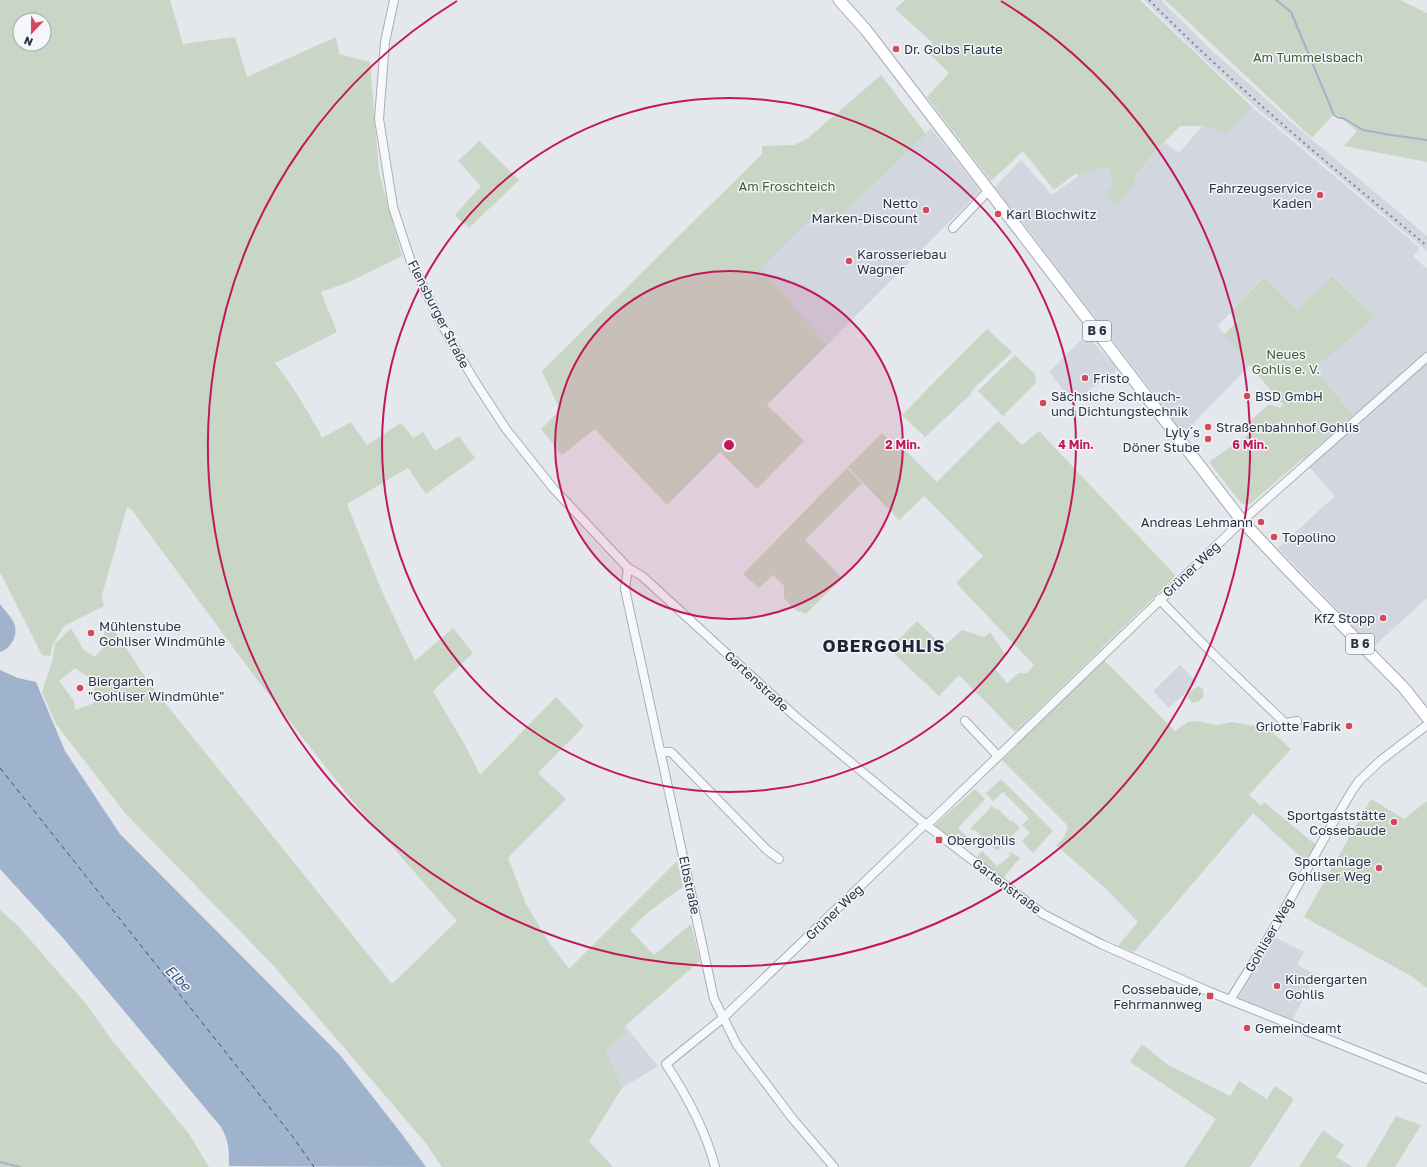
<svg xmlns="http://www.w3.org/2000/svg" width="1427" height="1167" font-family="'Golos Text',sans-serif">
<rect width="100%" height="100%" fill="#e4e7ec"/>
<g fill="#d2d6de">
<path d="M1144,0h17l45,45 85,77 136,114v15l-171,-144 -52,-48z"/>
<path d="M1252,107l168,141 -7,8 14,13v329l-54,49 -95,-99 57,-52 -33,-37 51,-44 -39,-46 62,-52 -43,-41 -36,35 -34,-34 -45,49 32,39 -67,69 -30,-38 1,-2 -159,-207 26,-27 31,35 26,-19 29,-10 6,17 23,-8 28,-33 15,11 23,-27 25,6z"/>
<path d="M931,128l49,63 -153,154 -67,-77 61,-60 14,13z"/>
<path d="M1086,335l32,34 -45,33 -24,-30z"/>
<path d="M1180,665l17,17 -28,26 -16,-17z"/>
<path d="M1274,937l30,15 -7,13 18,9 -23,47 -54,-23z"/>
<path d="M625,1026l33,40 -36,22 -18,-39 19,-15v-6z"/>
</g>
<g fill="#c9d6c5" fill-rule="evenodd">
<path d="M0,0h170l13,44 52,-7 12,40 89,-40 3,17 31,8 9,111 23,83 -53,26 -28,10 16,40 -62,31c13,17 24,34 35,53 4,8 9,14 12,22l29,-16 16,23 34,-22 12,15 10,-6 12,19 24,-15 16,22 -49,36 -18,-26 -61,36 37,92 31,65 38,-33 20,25 -40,38 33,56 14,28 76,-78 28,29 -46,47 28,26 -58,59 18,46 22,37 21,28 108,-108 6,26c-19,13 -38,26 -53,43l24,25 37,-31 9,37 -75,65 -2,2 1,6 -19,15 17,39 -33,53 24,26h-171l-17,-25 -153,-178 -147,-151 -69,-89 -14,-32 10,-30 3,-18 16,-16 12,21 12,8 8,-9 1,-19 10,1 35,53 243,301 65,-63 -107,-123 -92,-117 -127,-172 -4,-2 -25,88 2,11 -40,20 -11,18 -3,12 -8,-1 -42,-83zM20,20h24v24h-24zM75,668l19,13v22l-19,7 -1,-9 -15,-20z"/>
<path d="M905,0h235l112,107 -25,26 -25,-7h-22l-21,21 -23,28 -2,10 -19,20 -10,-10 8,-12 -6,-17 -29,10 -2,-3 -22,17 -31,-39 -32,30 -64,-84 22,-24 -24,-23 8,-7 -38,-34z"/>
<path d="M1165,0h235l27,13v149l-83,-16 13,-15 -22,-18 -23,25z"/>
<path d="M881,75l45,59 -91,87 -14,-13 -60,60 66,77 -60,60 37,36 -47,48 -37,-37 -53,53 -72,-76 -33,26 -21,-26 19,-19 -18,-39 220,-217v-8l32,-1 13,-6z"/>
<path d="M479,141l40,39 -50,48 -3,-4 -1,1 -10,-10 26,-29 -23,-25z"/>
<path d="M1332,276l44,41 -62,52 39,46 -103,89 -5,1 -4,-2 -32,-41 46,-32 -6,-8 19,-17h4l8,3 3,-3 -59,-71 14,-13 -8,-8 34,-36 33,33z"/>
<path d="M987,329l25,23 -38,36 -4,7 -45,42 -23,-22z"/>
<path d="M1015,355l20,19 1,6 -2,5 -31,31 -25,-25z"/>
<path d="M998,421l24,24 17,-14 137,145 -161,156 -56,-57 -20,21 -50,-47 28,-28 26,26 19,-17 22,7 6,-5 16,23 -11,14 12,14 12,-10h8l7,-8 -78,-82 27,-27 -59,-60 -25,24 -51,-53 34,-34 15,17 7,-1 33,33z"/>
<path d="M847,468l15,15 -57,57 37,38 -36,36 -11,-4 -11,-12v-12l-11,-11 -14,13 -16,-14z"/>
<path d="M1104,660l71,71 13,-9 9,-1 20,4 15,-3 21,4 9,-3 29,26 -42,46 12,11 3,-4 52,43 -10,17 -53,-49 -119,139 -16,-6 20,-24 -33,-34 -49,-43 8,-7 4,-12 -66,-66z"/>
<path d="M1199,686c5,3 5,6 4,11l-4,4 -6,2 -5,-5v-4l5,-5z"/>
<path d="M1001,779l52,52 -20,22 -11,-12 8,-8 -8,-8 7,-7 -26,-26 -10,9 -7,-8z"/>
<path d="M975,789l10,10 -27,29 19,19 -19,-3 -23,-19z"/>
<path d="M1371,799l33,20 23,-18v187l-16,-12 -107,-59z"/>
<path d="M992,806l4,4 1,-2 14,14 1,-2 8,8 -23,23 -21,-20 -6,-2z"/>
<path d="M982,851l15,15c5,-4 9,-6 14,-11h-3l3,-3 9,6 -17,20 -26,-21z"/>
<path d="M0,910l18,16 68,78 25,35 78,95 20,33h-209z"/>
<path d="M1142,1044l26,21 62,31 9,-15 28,18 8,-13 19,13 -44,68h-66l32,-48 -86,-57z"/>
<path d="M1396,1116l25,9 -26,42h-29z"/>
<path d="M1323,1130l21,15 -8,12 17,10h-54z"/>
</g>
<g fill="#9fb4cc">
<path d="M0,604c4,6 11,12 14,19 5,11 -3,26 -14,29z"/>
<path d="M0,670l18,8 18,4 29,69 55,83 220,221 61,78 25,34 -197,-1c0,-16 0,-25 -8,-39l-158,-189 -63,-69z"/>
</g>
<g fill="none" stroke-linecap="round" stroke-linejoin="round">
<g stroke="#9fb4cc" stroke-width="2">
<path d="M1276,0l15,12 43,103 5,3h4l20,12 28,5 36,5"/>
<path d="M0,1162l20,5"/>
</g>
<path stroke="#34527a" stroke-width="1" stroke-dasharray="5 4" stroke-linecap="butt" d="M0,768l293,369 21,30"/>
<defs>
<g id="minor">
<path d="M394,0l-9,42 -6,77 14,88 18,55 37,74 28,47 30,46 47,59 75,80 14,8 153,140 130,108 118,90 58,30 109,48 217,87"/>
<path d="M953,228l36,-38"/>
<path d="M628,568l-3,21 89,410 23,46 55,73 42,49"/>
<path d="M1159,599l54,55 72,69 12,-2"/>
<path d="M965,721l33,35"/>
<path d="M661,752h10l96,98 12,9"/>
<path d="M1230,1000l35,-56 65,-116 22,-37 7,-10 21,-20 47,-36"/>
<path d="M715,1167c-9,-36 -28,-71 -49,-103l57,-46 202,-194 5,-2 312,-301 185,-164"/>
</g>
<path id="major" d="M839,0l27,30 376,491 49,52 113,115 23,29"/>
</defs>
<use href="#minor" stroke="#a9aeb7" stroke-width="10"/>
<use href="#major" stroke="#a3abb8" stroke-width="13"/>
<use href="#minor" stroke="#f7f8fa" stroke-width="8"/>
<use href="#major" stroke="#fff" stroke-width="11"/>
<path stroke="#7d8696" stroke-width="2" stroke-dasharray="2 4" stroke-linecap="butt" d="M1149,0c87,88 183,167 278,246"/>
</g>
<circle cx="729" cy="445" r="174" fill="#c2185b" fill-opacity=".12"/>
<g fill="none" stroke="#c2185b" stroke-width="2">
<circle cx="729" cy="445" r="174"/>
<circle cx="729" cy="445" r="347"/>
<path d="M1001 1A521 521 0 1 1 457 1"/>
</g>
<g fill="#d1495b" stroke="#f4f6f9" stroke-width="1.5">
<circle cx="896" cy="49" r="4"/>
<circle cx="1320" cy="195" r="4"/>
<circle cx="926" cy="210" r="4"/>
<circle cx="998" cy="214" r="4"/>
<circle cx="849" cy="261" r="4"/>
<circle cx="1085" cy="378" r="4"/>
<circle cx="1247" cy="396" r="4"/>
<circle cx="1043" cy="403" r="4"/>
<circle cx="1208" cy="427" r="4"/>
<circle cx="1208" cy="439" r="4"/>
<circle cx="1261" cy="522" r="4"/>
<circle cx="1274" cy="537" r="4"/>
<circle cx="1383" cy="618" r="4"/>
<circle cx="91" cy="633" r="4"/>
<circle cx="80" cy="688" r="4"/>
<circle cx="1349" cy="726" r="4"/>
<circle cx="1394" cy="822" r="4"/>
<rect x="935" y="836" width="8" height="8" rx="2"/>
<circle cx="1379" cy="868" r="4"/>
<circle cx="1277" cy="986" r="4"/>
<rect x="1206" y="992" width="8" height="8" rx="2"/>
<circle cx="1247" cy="1028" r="4"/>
</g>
<g text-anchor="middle" stroke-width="3" stroke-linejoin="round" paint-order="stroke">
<g fill="#f4f6f9" stroke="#676e7b" stroke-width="1">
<rect x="1083" y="321" width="28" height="20" rx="3"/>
<rect x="1346" y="634" width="28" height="20" rx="3"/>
</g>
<g font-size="12" font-weight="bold" fill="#2b3445">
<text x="1097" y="335">B 6</text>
<text x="1360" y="648">B 6</text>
</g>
<g font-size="13" fill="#2b3445" stroke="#f4f6f9" text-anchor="start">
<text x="904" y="54">Dr. Golbs Flaute</text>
<text x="1312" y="193" text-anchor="end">Fahrzeugservice<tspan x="1312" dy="15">Kaden</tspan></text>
<text x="918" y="208" text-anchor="end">Netto<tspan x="918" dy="15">Marken-Discount</tspan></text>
<text x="1006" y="219">Karl Blochwitz</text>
<text x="857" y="259">Karosseriebau<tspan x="857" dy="15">Wagner</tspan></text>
<text x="1093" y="383">Fristo</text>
<text x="1051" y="401">Sächsiche Schlauch-<tspan x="1051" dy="15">und Dichtungstechnik</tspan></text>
<text x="1255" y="401">BSD GmbH</text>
<text x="1216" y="432">Straßenbahnhof Gohlis</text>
<text x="1200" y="437" text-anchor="end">Lyly´s<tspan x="1200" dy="15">Döner Stube</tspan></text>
<text x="1253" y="527" text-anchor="end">Andreas Lehmann</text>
<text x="1282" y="542">Topolino</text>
<text x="1375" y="623" text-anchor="end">KfZ Stopp</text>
<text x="99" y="631">Mühlenstube<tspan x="99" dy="15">Gohliser Windmühle</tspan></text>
<text x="88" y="686">Biergarten<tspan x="88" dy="15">"Gohliser Windmühle"</tspan></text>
<text x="1341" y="731" text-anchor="end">Griotte Fabrik</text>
<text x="1386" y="820" text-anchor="end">Sportgaststätte<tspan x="1386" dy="15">Cossebaude</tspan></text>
<text x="947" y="845">Obergohlis</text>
<text x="1371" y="866" text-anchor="end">Sportanlage<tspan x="1371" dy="15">Gohliser Weg</tspan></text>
<text x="1285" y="984">Kindergarten<tspan x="1285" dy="15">Gohlis</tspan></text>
<text x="1202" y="994" text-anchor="end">Cossebaude,<tspan x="1202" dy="15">Fehrmannweg</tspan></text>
<text x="1255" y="1033">Gemeindeamt</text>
</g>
<g font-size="13" fill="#3f6138" stroke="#f4f6f9">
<text x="1308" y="62">Am Tummelsbach</text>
<text x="787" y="191">Am Froschteich</text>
<text x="1286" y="359">Neues<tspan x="1286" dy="15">Gohlis e. V.</tspan></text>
</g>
<g font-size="13" fill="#2b3445" stroke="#f4f6f9">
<text transform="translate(439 314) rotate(63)" y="5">Flensburger Straße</text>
<text transform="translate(1191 569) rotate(-44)" y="5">Grüner Weg</text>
<text transform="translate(757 681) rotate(43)" y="5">Gartenstraße</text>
<text transform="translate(690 885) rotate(78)" y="5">Elbstraße</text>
<text transform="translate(1007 886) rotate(37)" y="5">Gartenstraße</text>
<text transform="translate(834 912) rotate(-44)" y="5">Grüner Weg</text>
<text transform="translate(1269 935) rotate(-60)" y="5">Gohliser Weg</text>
</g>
<g font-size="14" font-style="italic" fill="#34527a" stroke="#f4f6f9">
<text transform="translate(178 978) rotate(45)" y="5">Elbe</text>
</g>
<g font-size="17" font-weight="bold" letter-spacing="1" fill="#1d2536" stroke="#f4f6f9">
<text x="884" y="652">OBERGOHLIS</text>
</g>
</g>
<circle cx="729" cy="445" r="6" fill="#c2185b" stroke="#f4f6f9" stroke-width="2"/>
<g font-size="12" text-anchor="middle" font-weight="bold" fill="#c2185b" stroke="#f4f6f9" stroke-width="3" stroke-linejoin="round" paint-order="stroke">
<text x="903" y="449">2 Min.</text>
<text x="1076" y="449">4 Min.</text>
<text x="1250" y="449">6 Min.</text>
</g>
<g transform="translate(32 32) rotate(202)"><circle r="19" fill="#f4f6f9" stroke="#a4a8b1"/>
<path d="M0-3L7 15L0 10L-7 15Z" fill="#d1495b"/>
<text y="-6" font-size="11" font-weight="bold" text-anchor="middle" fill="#2b3445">N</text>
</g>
</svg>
